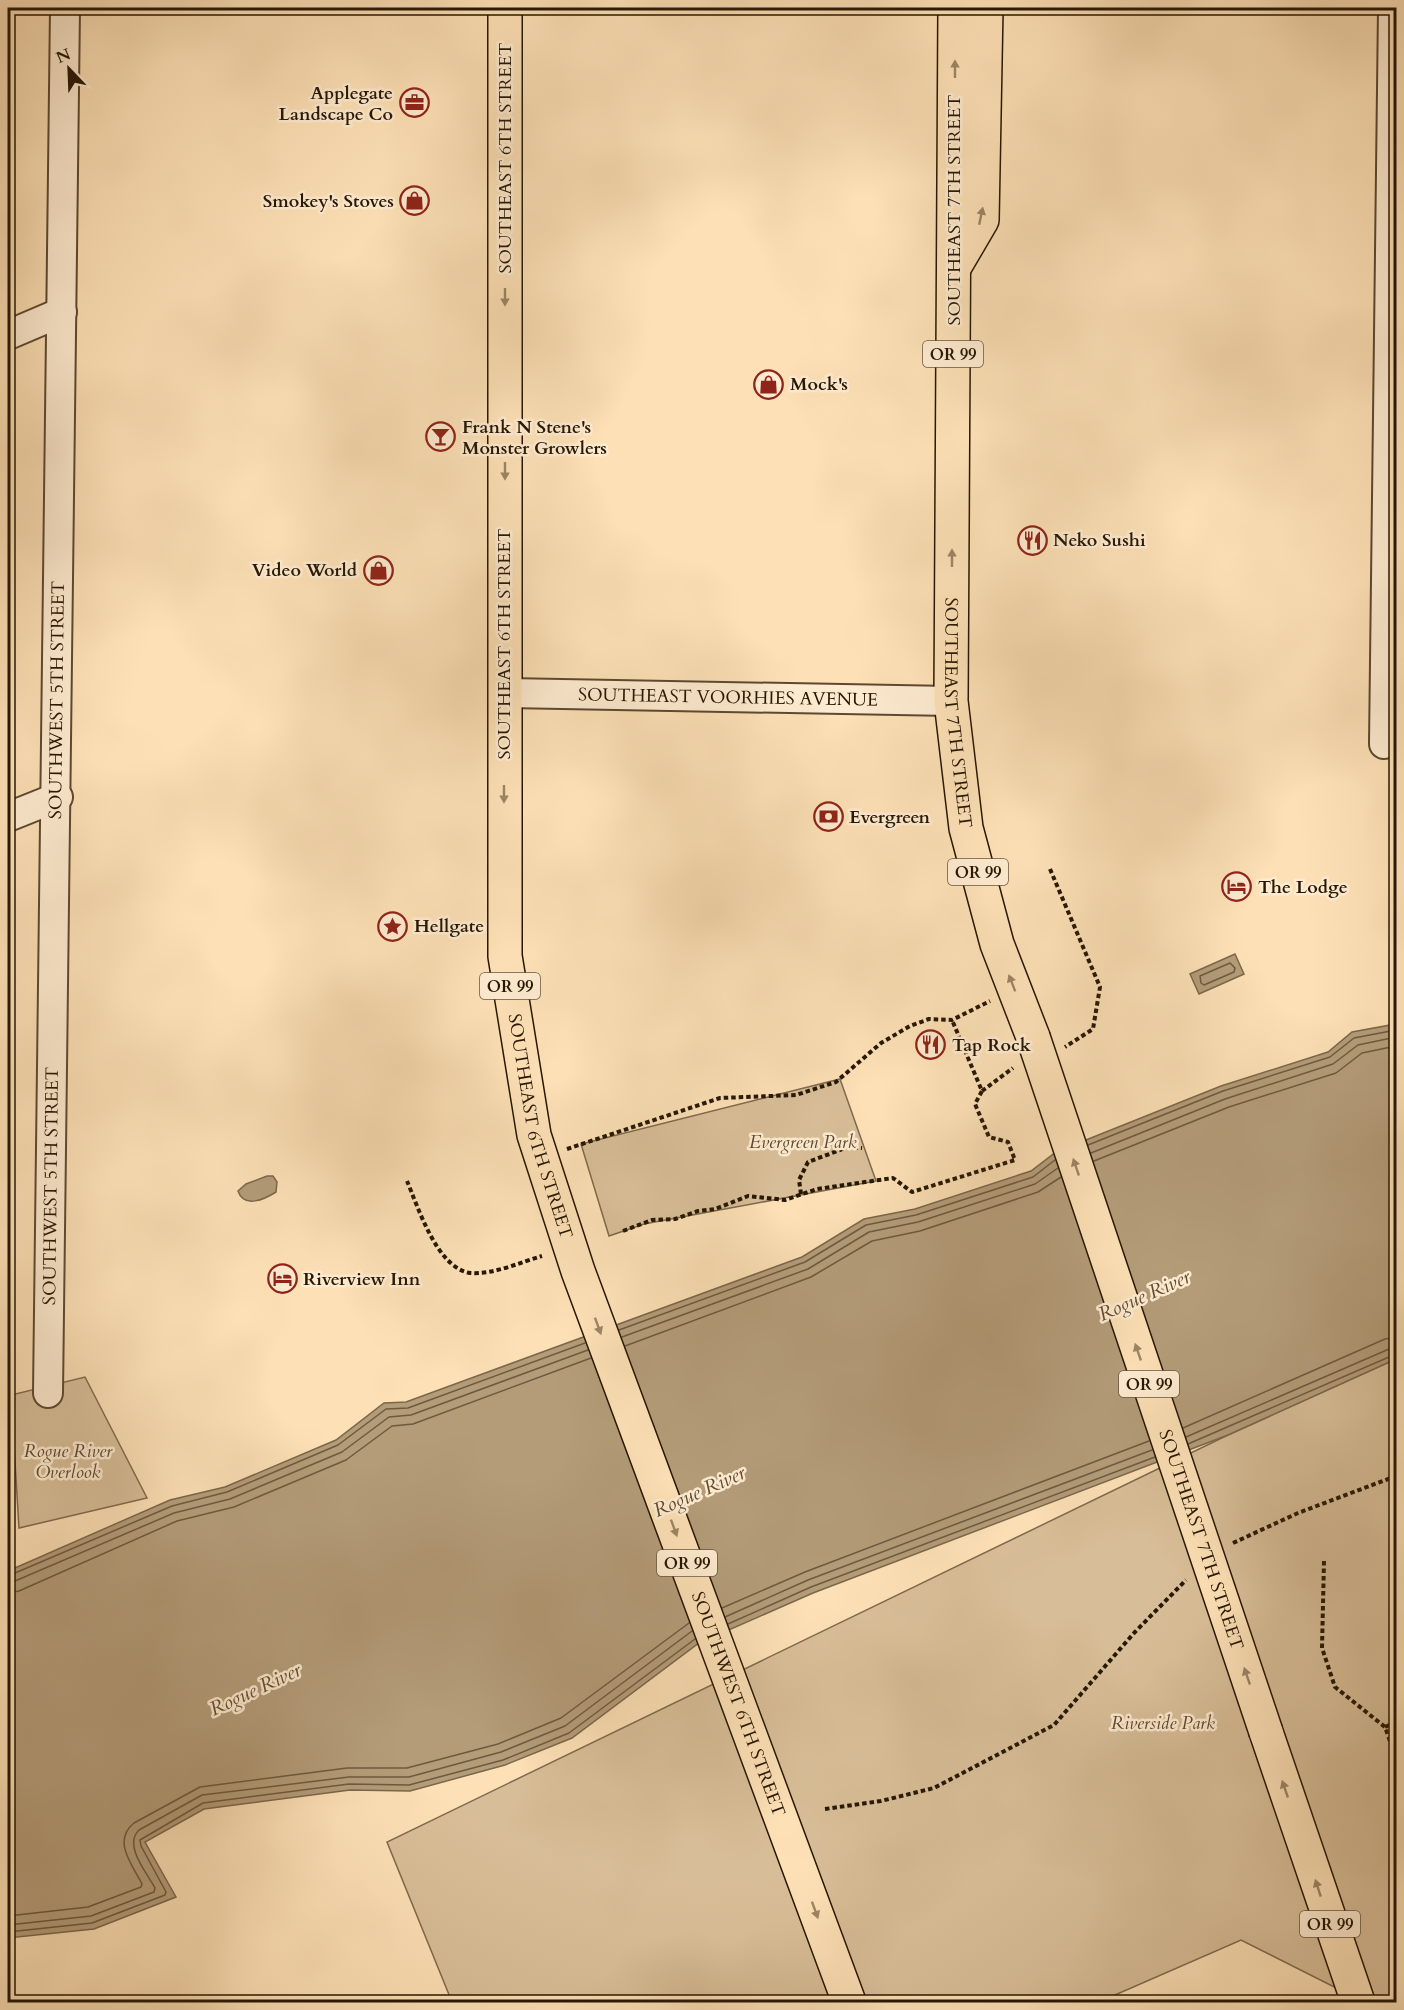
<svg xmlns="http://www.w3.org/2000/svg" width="1404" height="2010" font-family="Cardo,serif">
<rect width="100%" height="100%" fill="#fde0b6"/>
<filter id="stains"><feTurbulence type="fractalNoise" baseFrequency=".00333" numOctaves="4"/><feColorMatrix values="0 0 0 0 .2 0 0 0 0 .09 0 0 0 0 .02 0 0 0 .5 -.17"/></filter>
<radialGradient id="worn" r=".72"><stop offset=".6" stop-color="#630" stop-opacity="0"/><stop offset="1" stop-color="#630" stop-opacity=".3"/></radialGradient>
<g fill="#d8be98" stroke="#7f6a4e" stroke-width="1.5">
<path d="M840,1079l36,102 -232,43 -35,12 -28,-92z"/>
<path d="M1396,1359v643h-32l-123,-62 -142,62h-647l-65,-160 841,-407z"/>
<path d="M85,1377l62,121 -128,30 -8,-133z"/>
</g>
<g fill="#b49c79" stroke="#7b674a" stroke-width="1.5">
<path d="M1235,954l9,20 -45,20 -9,-20z"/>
<path d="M1396,1024v335l-168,76 -415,158 -114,50 -127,95 -67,27 -95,26 -60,-1 -146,19 -59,33 31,55 -82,32 -86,9v-367l162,-71 55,-13 111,-47 48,-37 22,-1 396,-145 62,-38 51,-10 116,-38 25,-19 165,-66 107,-34 24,-20z"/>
<path d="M267,1176h6l4,6 -1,10c-11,7 -32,17 -38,-1l8,-7z"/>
</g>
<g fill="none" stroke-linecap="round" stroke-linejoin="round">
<g stroke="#6d5a3e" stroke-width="1.5">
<path d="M1230,963l5,5 -1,4 -30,13 -3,-2 -1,-7z"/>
<path d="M1088,1145l135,-54 107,-34 24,-19 42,-8"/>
<path d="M1091,1153l134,-54 108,-35 25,-19 38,-8"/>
<path d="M1094,1161l135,-54 107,-34 26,-20 34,-7"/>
<path d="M619,1330l186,-68 61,-37 50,-10 117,-38 22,-17"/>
<path d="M622,1337l186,-68 61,-37 49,-10 117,-38 23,-16"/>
<path d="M625,1346l186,-69 61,-36 48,-10 118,-39 23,-15"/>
<path d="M1183,1428l202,-89 11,-2"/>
<path d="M1186,1437l210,-91"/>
<path d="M1188,1444l208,-90"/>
<path d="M8,1576l164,-70 55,-14 111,-47 48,-36 22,-1 177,-65"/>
<path d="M8,1584l166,-71 56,-14 112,-47 47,-35 22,-2 177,-65"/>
<path d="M8,1593l11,-2 158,-70 57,-14 112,-47 46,-34 21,-2 178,-66"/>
<path d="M722,1608l83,-36 344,-131"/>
<path d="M725,1617l83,-37 344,-130"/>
<path d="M728,1624l83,-37 344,-130"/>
<path d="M8,1916l80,-9 53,-20 1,-3c-10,-20 -30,-43 -8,-61l66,-36 147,-19h60l91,-24 63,-26 128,-95"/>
<path d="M8,1925l83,-9 63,-24 1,-4c-8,-15 -32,-43 -16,-58l63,-35 147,-18h60l92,-25 64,-26 127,-95"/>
<path d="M8,1932l84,-9 73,-28 1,-3 -25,-46 -1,-6 63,-37 146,-19 60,1 94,-25 66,-27 126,-94"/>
</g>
<defs>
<g id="street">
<path d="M1393,8l-9,736 12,-5"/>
<path d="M8,335l54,-23"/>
<path id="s1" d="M504,693l447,8"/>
<path d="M8,817l50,-20"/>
<path id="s2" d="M48,1393l17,-1385"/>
</g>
<g id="highway">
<path id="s3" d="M505,8v948l29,179 44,136 271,731"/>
<path id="s4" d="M955,8l-4,693 15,127 31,116 36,93"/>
<path d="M955,266l27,-46 4,-212"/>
<path d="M1266,1732l92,270"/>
</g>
</defs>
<use href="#street" stroke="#5c4930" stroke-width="32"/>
<use href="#highway" stroke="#261703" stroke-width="36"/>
<g stroke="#261703" stroke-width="4" stroke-dasharray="4.5 3" stroke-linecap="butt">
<path d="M1050,869l50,118 -7,42 -28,18"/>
<path d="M982,1091l31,-23"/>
<path d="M567,1149l153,-51 76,-3 40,-13 45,-39 29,-17 19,-7 23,1 38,-19"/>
<path d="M407,1181c11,26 30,87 63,92 23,2 51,-11 72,-17"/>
<path d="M801,1194l-2,-14 9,-18 40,-15 14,1"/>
<path d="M623,1231l29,-11 23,-1 23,-8 17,-2 33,-13 37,4 32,-11 76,-11 19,14 103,-32 -7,-18 -19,-5 -14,-33 7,-13 -30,-71"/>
<path d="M1233,1543l65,-30 98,-37"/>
<path d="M1324,1561l-2,87 13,39 50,40 11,31"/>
<path d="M1385,1727l11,-5"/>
<path d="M825,1809l56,-8 53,-13 120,-63 80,-92 52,-53"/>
</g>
<use href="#street" stroke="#feebd0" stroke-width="28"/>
<use href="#highway" stroke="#fde0b6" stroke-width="33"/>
<defs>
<g id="highway-bridge">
<path id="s5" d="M1033,1037l233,695"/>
</g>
</defs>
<use href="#highway-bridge" stroke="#261703" stroke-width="36" stroke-linecap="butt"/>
<use href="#highway-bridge" stroke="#fde0b6" stroke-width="33"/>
</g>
<defs><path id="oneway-solid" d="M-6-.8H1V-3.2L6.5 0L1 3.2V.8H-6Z" transform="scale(1.5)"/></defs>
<g fill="#9c8665">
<use href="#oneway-solid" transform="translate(955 69) rotate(-90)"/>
<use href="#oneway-solid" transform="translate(981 216) rotate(-78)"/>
<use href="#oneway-solid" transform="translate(505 297) rotate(90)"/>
<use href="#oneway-solid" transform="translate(505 471) rotate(90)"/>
<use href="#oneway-solid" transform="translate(952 558) rotate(-90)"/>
<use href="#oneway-solid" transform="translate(504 794) rotate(90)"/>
<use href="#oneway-solid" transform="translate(1012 983) rotate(-111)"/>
<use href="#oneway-solid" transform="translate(1076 1167) rotate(-109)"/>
<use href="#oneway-solid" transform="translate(598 1326) rotate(70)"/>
<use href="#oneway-solid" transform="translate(1138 1352) rotate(-109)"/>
<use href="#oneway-solid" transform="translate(674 1528) rotate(70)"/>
<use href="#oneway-solid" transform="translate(1247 1676) rotate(-109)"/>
<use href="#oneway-solid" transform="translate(1285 1789) rotate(-109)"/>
<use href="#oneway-solid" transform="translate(1318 1888) rotate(-108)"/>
<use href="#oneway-solid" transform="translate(815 1910) rotate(70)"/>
</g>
<defs>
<symbol id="office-ring" viewBox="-11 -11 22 22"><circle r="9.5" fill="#feebd0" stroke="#8f2418" stroke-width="1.5"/><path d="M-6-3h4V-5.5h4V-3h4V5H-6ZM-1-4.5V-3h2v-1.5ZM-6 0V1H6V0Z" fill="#8f2418"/></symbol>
<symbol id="shop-ring" viewBox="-11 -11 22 22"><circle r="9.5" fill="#feebd0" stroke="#8f2418" stroke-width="1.5"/><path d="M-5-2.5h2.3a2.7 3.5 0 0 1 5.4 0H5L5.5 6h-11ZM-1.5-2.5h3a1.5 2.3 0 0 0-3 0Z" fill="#8f2418"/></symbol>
<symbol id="bar-ring" viewBox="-11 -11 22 22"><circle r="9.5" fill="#feebd0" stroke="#8f2418" stroke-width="1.5"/><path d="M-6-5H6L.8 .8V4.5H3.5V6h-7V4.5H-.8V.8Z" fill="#8f2418"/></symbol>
<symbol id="restaurant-ring" viewBox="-11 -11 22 22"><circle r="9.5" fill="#feebd0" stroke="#8f2418" stroke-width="1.5"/><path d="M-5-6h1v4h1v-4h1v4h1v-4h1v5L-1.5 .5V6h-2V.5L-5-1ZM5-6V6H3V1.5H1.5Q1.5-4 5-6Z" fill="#8f2418"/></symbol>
<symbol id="bank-ring" viewBox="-11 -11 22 22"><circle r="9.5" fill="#feebd0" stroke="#8f2418" stroke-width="1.5"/><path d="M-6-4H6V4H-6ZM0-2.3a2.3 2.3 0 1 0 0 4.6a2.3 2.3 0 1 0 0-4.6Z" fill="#8f2418"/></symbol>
<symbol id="hotel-ring" viewBox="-11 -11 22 22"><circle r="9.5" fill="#feebd0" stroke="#8f2418" stroke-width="1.5"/><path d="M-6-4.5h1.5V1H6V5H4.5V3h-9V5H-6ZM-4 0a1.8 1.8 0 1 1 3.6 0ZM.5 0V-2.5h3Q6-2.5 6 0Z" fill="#8f2418"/></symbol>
<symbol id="sight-ring" viewBox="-11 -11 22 22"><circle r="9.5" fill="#feebd0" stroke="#8f2418" stroke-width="1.5"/><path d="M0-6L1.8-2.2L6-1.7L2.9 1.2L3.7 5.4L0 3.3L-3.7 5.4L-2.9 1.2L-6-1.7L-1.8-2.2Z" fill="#8f2418"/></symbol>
</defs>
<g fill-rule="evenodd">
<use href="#office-ring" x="398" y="86" width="33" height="33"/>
<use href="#shop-ring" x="398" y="184" width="33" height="33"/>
<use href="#shop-ring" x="752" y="368" width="33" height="33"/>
<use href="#bar-ring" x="424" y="420" width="33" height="33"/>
<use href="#restaurant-ring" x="1016" y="524" width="33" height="33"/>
<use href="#shop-ring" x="362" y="554" width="33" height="33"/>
<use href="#bank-ring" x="812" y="800" width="33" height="33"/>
<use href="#hotel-ring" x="1220" y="870" width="33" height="33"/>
<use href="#sight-ring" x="376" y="910" width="33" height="33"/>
<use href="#restaurant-ring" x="914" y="1028" width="33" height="33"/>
<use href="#hotel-ring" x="266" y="1262" width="33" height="33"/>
</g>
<g text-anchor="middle" stroke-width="5" stroke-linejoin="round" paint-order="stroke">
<g fill="#feebd0" stroke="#675740" stroke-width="1.5">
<rect x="923" y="341" width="60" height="26" rx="4.5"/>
<rect x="948" y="859" width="60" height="26" rx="4.5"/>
<rect x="480" y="973" width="60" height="26" rx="4.5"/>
<rect x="1119" y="1371" width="60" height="26" rx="4.5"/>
<rect x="657" y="1550" width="60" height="26" rx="4.5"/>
<rect x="1300" y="1911" width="60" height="26" rx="4.5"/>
</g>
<g font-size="16" font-weight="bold" fill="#261703">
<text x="953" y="360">OR 99</text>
<text x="978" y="878">OR 99</text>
<text x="510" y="992">OR 99</text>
<text x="1149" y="1390">OR 99</text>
<text x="687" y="1569">OR 99</text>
<text x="1330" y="1930">OR 99</text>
</g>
<g font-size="18" font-weight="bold" fill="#261703" stroke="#feebd0" text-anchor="start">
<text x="393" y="99" text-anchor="end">Applegate<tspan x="393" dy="21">Landscape Co</tspan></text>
<text x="394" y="207" text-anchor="end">Smokey's Stoves</text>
<text x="790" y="390">Mock's</text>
<text x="462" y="433">Frank N Stene's<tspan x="462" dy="21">Monster Growlers</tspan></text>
<text x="1053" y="546">Neko Sushi</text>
<text x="357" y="576" text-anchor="end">Video World</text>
<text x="849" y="823">Evergreen</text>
<text x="1258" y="893">The Lodge</text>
<text x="414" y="932">Hellgate</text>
<text x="952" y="1051">Tap Rock</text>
<text x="303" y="1285">Riverview Inn</text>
</g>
<g font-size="18" fill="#261703" stroke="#feebd0">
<text transform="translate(505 158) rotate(-90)" y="6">SOUTHEAST 6TH STREET</text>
<text transform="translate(954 210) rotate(-90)" y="6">SOUTHEAST 7TH STREET</text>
<text transform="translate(504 644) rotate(-90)" y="6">SOUTHEAST 6TH STREET</text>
<text dy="6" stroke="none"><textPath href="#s1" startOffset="224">SOUTHEAST VOORHIES AVENUE</textPath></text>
<text dy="6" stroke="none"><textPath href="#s2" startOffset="693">SOUTHWEST 5TH STREET</textPath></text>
<text dy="6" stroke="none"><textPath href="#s4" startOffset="705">SOUTHEAST 7TH STREET</textPath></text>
<text dy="6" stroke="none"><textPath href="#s3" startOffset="1122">SOUTHEAST 6TH STREET</textPath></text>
<text dy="6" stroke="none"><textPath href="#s2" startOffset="207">SOUTHWEST 5TH STREET</textPath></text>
<text dy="6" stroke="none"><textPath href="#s5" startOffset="530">SOUTHEAST 7TH STREET</textPath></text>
<text dy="6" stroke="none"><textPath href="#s3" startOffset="1734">SOUTHWEST 6TH STREET</textPath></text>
</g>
<g font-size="18" font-style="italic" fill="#5b4930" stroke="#feebd0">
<text x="803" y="1148">Evergreen Park</text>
<text x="68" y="1457">Rogue River<tspan x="68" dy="21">Overlook</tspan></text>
<text x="1163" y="1729">Riverside Park</text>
</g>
<g font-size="20" font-style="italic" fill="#5f4c32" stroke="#feebd0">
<text transform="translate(1144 1295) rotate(-24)" y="7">Rogue River</text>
<text transform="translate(699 1491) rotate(-24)" y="7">Rogue River</text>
<text transform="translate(255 1689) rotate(-25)" y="7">Rogue River</text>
</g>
</g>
<rect width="1404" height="2010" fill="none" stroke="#fde0b6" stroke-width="30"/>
<rect x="9" y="9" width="1386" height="1992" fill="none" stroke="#261703" stroke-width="3"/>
<rect x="15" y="15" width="1374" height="1980" fill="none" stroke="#261703" stroke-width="1.5"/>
<g transform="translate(69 69) rotate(337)" stroke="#feebd0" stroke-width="4.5" paint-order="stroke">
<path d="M0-4.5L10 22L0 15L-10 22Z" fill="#261703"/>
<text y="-9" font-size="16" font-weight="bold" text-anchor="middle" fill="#261703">N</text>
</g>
<rect width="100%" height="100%" filter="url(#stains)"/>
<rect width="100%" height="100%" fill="url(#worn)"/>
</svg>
